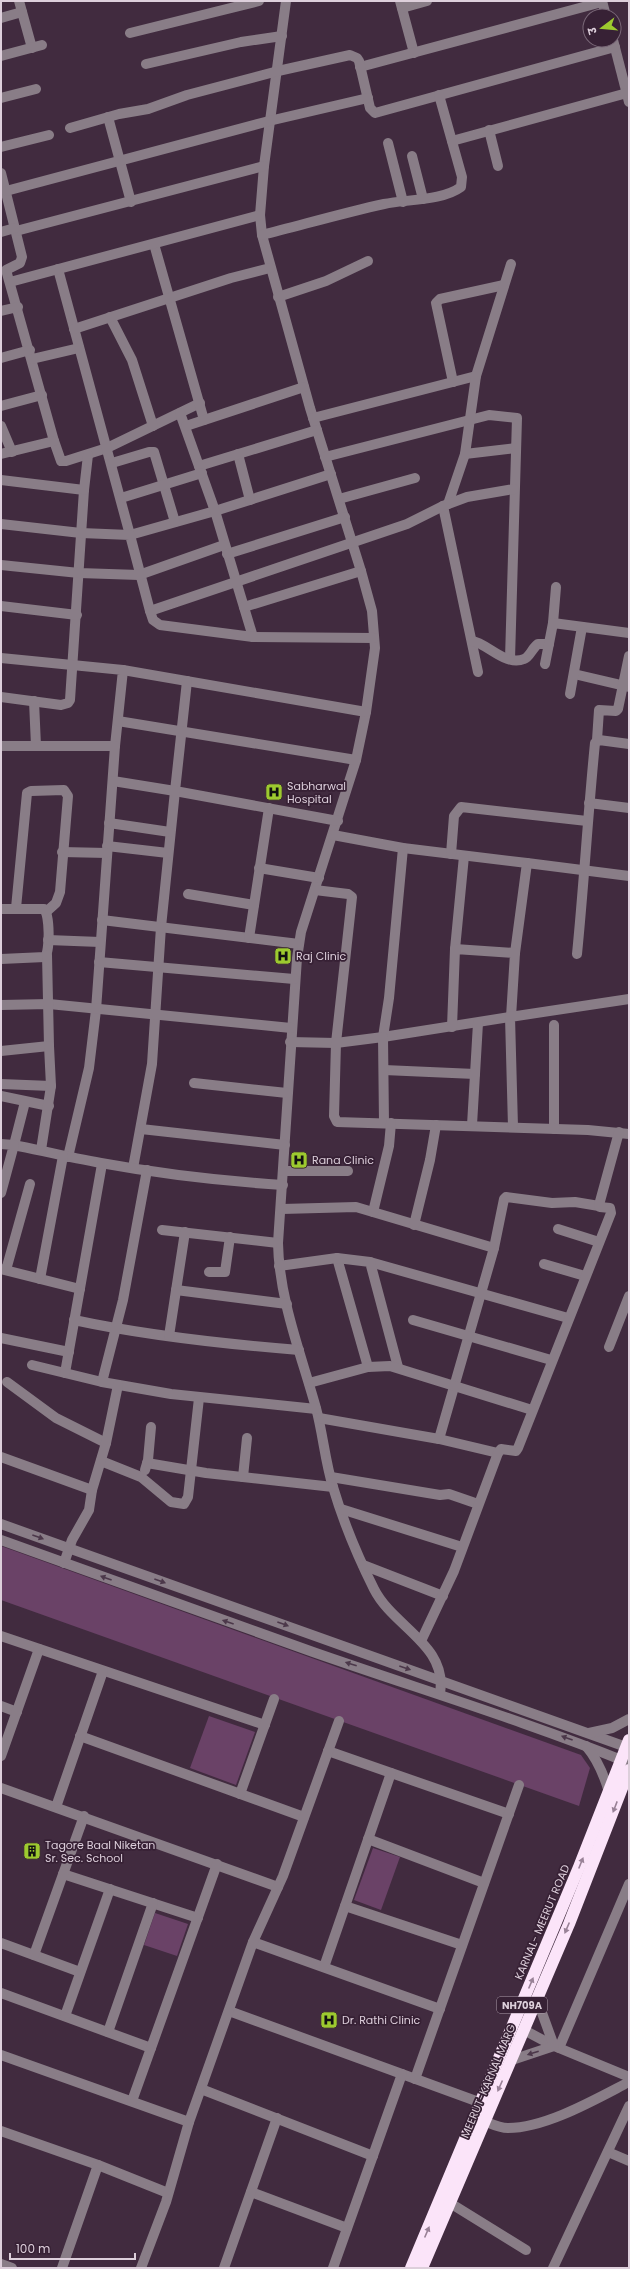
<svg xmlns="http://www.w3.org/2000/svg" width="630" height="2269" font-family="Poppins,'Noto Sans Devanagari',sans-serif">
<rect width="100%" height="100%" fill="#412b3f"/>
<g fill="#6a4267">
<path d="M1,1546l580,209 9,13 -11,38 -578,-206z"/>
<path d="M209,1716l46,16 -19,53 -46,-17z"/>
<path d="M373,1848l27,9 -19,53 -27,-10z"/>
<path d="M155,1913l33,11 -11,32 -33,-11z"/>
</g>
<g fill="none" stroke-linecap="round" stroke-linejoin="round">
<g stroke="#897d87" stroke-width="10">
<path d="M19,1l13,47"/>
<path d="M286,1l-22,165 -4,49 2,20 48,173 51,163 11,40 3,37 -9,64 -10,48 -55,172 -4,26 -19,285c1,56 23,111 38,165 7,26 9,53 17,79 10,34 25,70 41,102 19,38 74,56 66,104"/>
<path d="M400,1l14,52"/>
<path d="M602,1l4,15"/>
<path d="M402,8l25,-7"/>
<path d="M1,18l21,-6"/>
<path d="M130,33l129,-32"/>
<path d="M613,40l16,62"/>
<path d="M1,56l41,-11"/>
<path d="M146,64l95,-22 41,-6"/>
<path d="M360,67l242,-65"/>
<path d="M1,98l35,-9"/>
<path d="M108,117l23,85"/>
<path d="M70,128l49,-14 29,-5 39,-14 91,-24 72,-16 7,3 2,3 11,47 5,5 240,-66"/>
<path d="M489,130l9,36"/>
<path d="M452,141l175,-48"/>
<path d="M388,143l15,59"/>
<path d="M1,147l48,-12"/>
<path d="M412,156l11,43"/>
<path d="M1,173l21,84 -2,6 -14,7 48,171 7,20h5l41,-13 93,-45"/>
<path d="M6,191l263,-70 99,-23"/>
<path d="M16,231l248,-65"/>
<path d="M1,232l14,-4"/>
<path d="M262,235c40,-10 81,-22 122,-31 23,-5 58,-3 77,-17l1,-10 -23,-82"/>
<path d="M154,244l50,176"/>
<path d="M58,269l72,266 85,-24 116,-37"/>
<path d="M10,282l250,-67"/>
<path d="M278,297l48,-16 42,-20"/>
<path d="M1,311l17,-4"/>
<path d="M110,317l22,43 21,66"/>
<path d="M74,329l157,-51 39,-10"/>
<path d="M1,358l29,-8"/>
<path d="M32,359l47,-11"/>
<path d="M453,382l-17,-79 4,-4 64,-14"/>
<path d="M1,406l41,-11"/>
<path d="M180,413l35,98 38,126"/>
<path d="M313,418l163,-42"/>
<path d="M1,426l11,26"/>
<path d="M186,426l118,-39"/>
<path d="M1,454l53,-13"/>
<path d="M238,454l12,46"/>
<path d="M465,454l51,-6"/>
<path d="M325,457l164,-42 28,3 -7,241"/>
<path d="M112,463l37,-11h5l21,70"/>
<path d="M199,466l118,-36"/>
<path d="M1,480l83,10 -14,210 -2,3 -7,2 -60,-8"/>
<path d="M84,490l4,-35"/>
<path d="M121,498l81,-25"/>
<path d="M339,499l76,-21"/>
<path d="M448,504l17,-50 11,-78 35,-112"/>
<path d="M443,506l35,166"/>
<path d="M1,524l80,9 49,2 20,76 3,9 7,5 93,12 121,1"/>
<path d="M227,554l118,-37"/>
<path d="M1,565l78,8 60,2 85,-30"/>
<path d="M1,606l76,9"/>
<path d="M244,607l117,-36"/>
<path d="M150,611l257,-87 36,-18 24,-9 47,-8"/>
<path d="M553,623l3,-36"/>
<path d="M472,641c15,2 34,26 52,18 6,-2 8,-11 14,-15h11"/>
<path d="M1,658l122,12 -8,76"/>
<path d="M545,664l8,-41 76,10"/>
<path d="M123,670l243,42"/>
<path d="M574,674l55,13"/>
<path d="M187,681l-12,110 163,30"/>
<path d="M570,694l12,-67"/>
<path d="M34,701l2,45"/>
<path d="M118,721l238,39"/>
<path d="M597,740l2,-30 17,1 2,-2 11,-53"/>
<path d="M1,746h114l-19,264 -7,58 -21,89"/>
<path d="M113,781l62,10 -14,136 -9,137 -19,104"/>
<path d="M589,803l40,5"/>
<path d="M109,823l61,9"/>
<path d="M333,835l70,13 124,15 -12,90"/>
<path d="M107,846l61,7"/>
<path d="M403,848l-14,150 -6,39 127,-20"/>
<path d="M62,852l45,1"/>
<path d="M451,854l3,-38 7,-9 126,14"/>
<path d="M527,863l102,13"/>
<path d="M259,868l60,10"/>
<path d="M188,894l66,11"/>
<path d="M16,908l11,-115 4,-2 33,-1 4,6 -8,96 -4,11 -10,9"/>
<path d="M1,909h43c6,6 6,42 1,48l-44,2"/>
<path d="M102,920l197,24"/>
<path d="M249,938l20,-130"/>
<path d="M48,940l52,2"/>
<path d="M455,949l9,-93"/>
<path d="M577,954c7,-71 11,-141 18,-211l4,-3 30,4"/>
<path d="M99,962l195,17"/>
<path d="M1,1005l48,-1 242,24"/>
<path d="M554,1025v104"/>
<path d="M452,1027l3,-78 60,4 -4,64"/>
<path d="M290,1042l46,1 16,-146 -4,-3 -33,-4"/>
<path d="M1,1051l48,-5 -2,-91"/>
<path d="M384,1070l91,4"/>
<path d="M194,1083l93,10"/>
<path d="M1,1084l50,2"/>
<path d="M1,1096l48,10"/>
<path d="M25,1102l-11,43c29,6 58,13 87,18 60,11 121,18 182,22"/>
<path d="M384,1123l-1,-86 -47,6 -2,73 3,6 251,8 41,4"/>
<path d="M472,1125l6,-102"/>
<path d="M513,1127l-3,-110 119,-18"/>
<path d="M141,1129l144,16"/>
<path d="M1,1144l13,1 -13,48"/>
<path d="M41,1150l10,-64 -2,-40"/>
<path d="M283,1171h65"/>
<path d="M282,1209l74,-2 138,41 -55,191"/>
<path d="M373,1212l16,-66 2,-23"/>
<path d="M414,1225l16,-65 6,-35"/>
<path d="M558,1229l41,13"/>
<path d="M162,1230l116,13"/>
<path d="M494,1248l10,-49 2,-2 46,6 23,-1 24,4"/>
<path d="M337,1258l31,109"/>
<path d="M370,1262l198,56"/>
<path d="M544,1264l41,12"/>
<path d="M279,1266l58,-8 33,4 28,105"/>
<path d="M1,1269l79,20"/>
<path d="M6,1270l24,-86"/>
<path d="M209,1272h16l5,-35"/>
<path d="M40,1279l23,-123"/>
<path d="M176,1290l111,14"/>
<path d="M74,1320c74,16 150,24 225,30"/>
<path d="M413,1320l138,40"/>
<path d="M169,1336l16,-104"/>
<path d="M1,1338l68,14"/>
<path d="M609,1347l20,-51"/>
<path d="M32,1365l70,17 69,12 145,15"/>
<path d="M65,1373l37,-209"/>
<path d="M7,1382l49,36 50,25"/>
<path d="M102,1382l21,-82 24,-130"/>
<path d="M309,1383l59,-16 22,-1 142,44"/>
<path d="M319,1418l120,21 59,14"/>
<path d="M1,1457l91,33"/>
<path d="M101,1461l40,16 30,25 13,2 4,-7 11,-99"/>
<path d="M147,1463l59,10 127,14"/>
<path d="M145,1470l3,-10 3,-33"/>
<path d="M243,1477l4,-39"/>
<path d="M331,1477l109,18 9,-1 29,10"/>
<path d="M341,1509l121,38"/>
<path d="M1,1524l628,224"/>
<path d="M1,1540c104,37 208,75 312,112 106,37 212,69 316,111"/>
<path d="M64,1563l8,-23 17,-30 3,-20 14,-47 12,-58"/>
<path d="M363,1565l80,31"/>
<path d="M1,1636l264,89"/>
<path d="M421,1641l33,-70 44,-118 3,-4 15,2 2,-3 93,-235 -1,-5 -10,-1 -1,-2 20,-73"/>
<path d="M1,1706l16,6"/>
<path d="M589,1733l23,-5 17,-9"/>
<path d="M80,1736l224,81"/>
<path d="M586,1746c12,14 18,29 23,46"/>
<path d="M328,1751l181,63"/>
<path d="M1,1756l38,-107"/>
<path d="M1,1788l277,99"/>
<path d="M240,1794l34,-95"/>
<path d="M56,1807l47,-136"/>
<path d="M368,1839l116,44"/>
<path d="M63,1874l135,44"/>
<path d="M345,1906l117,39"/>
<path d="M253,1942l187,67"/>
<path d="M1,1943l79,29"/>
<path d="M34,1955l50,-139"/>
<path d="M324,1967l67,-194"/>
<path d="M1,1993l150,55"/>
<path d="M229,2011l258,94"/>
<path d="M65,2016l45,-127"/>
<path d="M524,2030l30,16 75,31"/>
<path d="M108,2032l45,-129"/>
<path d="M559,2048l70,-164"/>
<path d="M1,2055l188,67"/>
<path d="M512,2060l42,-14 -17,-47"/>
<path d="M415,2079l104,-294"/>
<path d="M201,2089l172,67"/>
<path d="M132,2101l85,-237"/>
<path d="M479,2119c9,3 19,9 29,9 38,0 88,-29 121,-46"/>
<path d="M1,2131l97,34 70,28"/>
<path d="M608,2152l21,9"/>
<path d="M251,2192l96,36"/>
<path d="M450,2203l76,47"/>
<path d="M1,2264l11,4"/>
<path d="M62,2268l36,-103"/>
<path d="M141,2268l25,-66 23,-80 64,-180 30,-66 56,-155"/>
<path d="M224,2268l53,-150"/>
<path d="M333,2268l69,-194"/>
<path d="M553,2268l76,-162"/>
</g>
<g stroke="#fbe4f9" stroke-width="12">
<path d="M411,2268l168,-401 50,-127"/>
<path d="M422,2268l147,-344 60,-154"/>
</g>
</g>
<defs><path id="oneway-solid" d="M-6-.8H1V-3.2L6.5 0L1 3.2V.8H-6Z"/></defs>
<g fill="#4c384a">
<use href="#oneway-solid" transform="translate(38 1537) rotate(20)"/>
<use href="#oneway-solid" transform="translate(106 1578) rotate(-160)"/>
<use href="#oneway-solid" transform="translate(160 1581) rotate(20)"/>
<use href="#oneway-solid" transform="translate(228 1622) rotate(-161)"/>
<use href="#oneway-solid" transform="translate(283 1624) rotate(20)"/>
<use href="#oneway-solid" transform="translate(351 1664) rotate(-162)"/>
<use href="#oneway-solid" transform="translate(405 1668) rotate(19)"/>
<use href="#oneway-solid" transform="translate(567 1738) rotate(-160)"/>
<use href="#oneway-solid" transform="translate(533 2053) rotate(162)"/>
</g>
<g fill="#998297">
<use href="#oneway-solid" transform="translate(615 1807) rotate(111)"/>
<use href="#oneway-solid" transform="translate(581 1863) rotate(-68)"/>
<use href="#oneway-solid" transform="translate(567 1928) rotate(113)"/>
<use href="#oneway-solid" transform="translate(531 1983) rotate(-67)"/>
<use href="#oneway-solid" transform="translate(500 2086) rotate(114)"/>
<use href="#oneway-solid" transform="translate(427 2232) rotate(-67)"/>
</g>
<defs>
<symbol id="hospital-square" viewBox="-11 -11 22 22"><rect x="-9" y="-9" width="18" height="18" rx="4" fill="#9dca2f" stroke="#372135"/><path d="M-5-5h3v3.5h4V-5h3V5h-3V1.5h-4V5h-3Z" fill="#111"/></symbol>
<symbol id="building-square" viewBox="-11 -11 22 22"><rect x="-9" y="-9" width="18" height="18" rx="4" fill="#9dca2f" stroke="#372135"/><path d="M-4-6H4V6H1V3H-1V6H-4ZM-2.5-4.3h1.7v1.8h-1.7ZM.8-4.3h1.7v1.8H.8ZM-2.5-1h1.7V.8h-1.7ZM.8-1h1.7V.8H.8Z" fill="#111"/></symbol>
</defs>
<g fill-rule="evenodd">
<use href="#hospital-square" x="264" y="782" width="20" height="20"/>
<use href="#hospital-square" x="273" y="946" width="20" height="20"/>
<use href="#hospital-square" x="289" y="1150" width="20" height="20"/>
<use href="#building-square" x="22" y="1841" width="20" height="20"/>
<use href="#hospital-square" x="319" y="2010" width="20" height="20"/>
</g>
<g text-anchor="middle" stroke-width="3.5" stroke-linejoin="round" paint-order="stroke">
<rect fill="#372135" stroke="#ab9ba9" stroke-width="1" x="497" y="1997" width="50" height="16" rx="3"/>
<g font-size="10" font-weight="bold" fill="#ddcfdb">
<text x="522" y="2009">NH709A</text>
</g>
<g font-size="11" fill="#ddcfdb" stroke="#372135" text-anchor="start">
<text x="287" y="790">Sabharwal<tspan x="287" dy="13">Hospital</tspan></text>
<text x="296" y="960">Raj Clinic</text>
<text x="312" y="1164">Rana Clinic</text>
<text x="45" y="1849">Tagore Baal Niketan<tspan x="45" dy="13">Sr. Sec. School</tspan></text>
<text x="342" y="2024">Dr. Rathi Clinic</text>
</g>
<g font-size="11" fill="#ddcfdb" stroke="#372135">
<text transform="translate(542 1922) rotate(-67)" y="4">KARNAL- MEERUT ROAD</text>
<text transform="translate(488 2081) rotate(-67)" y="4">MEERUT-KARNAL MARG</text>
</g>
</g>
<rect width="630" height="2269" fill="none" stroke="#ddcfdb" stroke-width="4"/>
<g transform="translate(602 28) rotate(254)"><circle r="19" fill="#372135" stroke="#796777"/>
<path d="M0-3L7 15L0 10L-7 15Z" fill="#9dca2f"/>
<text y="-6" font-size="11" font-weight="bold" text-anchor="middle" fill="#ddcfdb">उ</text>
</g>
<path d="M10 2253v6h125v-6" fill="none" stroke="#ddcfdb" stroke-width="2"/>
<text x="16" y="2253" font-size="12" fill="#ddcfdb" stroke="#372135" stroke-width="3" paint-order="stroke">100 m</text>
</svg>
